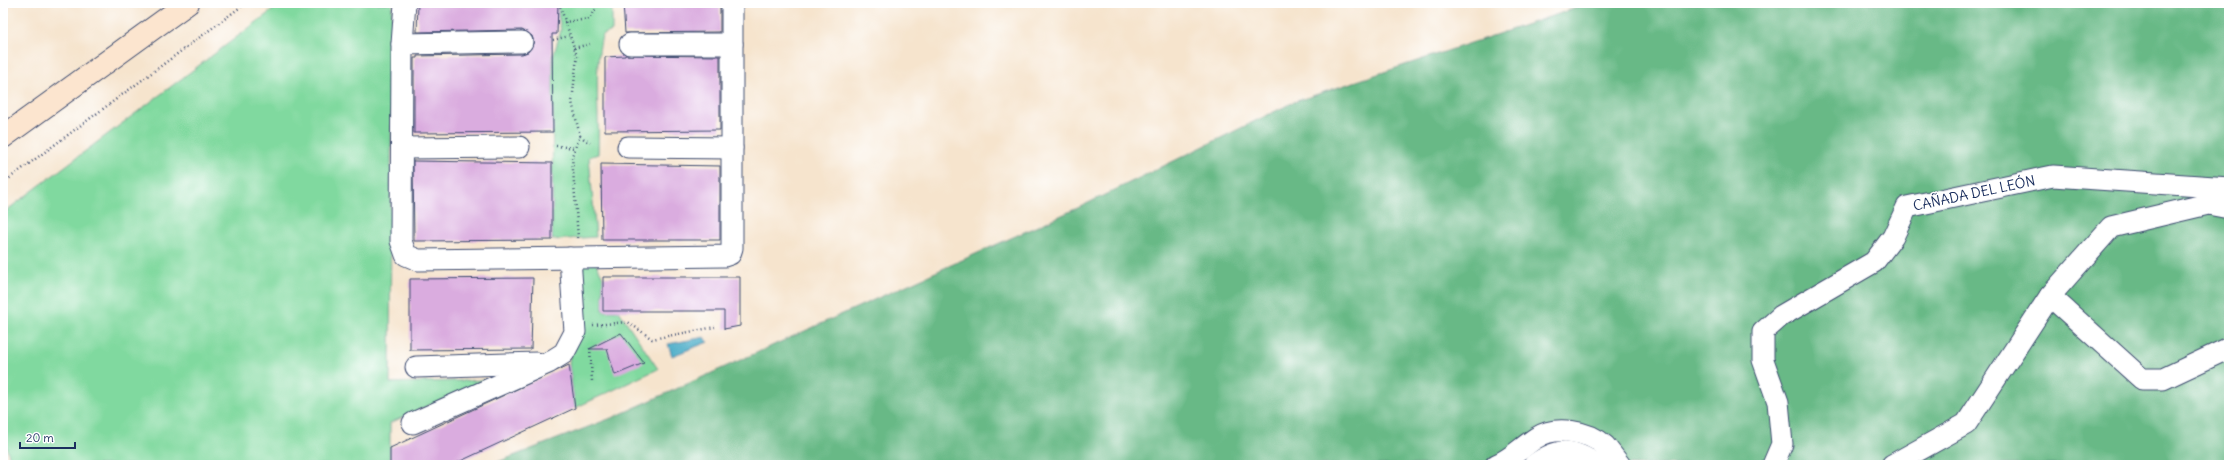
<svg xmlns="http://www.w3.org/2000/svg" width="2232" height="468" font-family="Delius,sans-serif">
<rect width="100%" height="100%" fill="#fff"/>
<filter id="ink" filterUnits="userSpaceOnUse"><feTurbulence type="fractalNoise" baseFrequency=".025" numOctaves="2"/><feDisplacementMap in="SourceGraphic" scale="8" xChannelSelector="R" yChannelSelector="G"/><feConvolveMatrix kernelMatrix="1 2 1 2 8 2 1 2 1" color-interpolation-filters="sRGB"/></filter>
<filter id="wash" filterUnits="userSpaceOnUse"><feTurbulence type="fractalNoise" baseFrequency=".012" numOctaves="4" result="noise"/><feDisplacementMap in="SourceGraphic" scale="16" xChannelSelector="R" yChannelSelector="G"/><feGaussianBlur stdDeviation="0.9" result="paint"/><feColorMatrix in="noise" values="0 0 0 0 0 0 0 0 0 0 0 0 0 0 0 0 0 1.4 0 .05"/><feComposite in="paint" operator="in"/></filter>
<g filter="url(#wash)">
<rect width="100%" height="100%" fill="#f6e4cd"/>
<g fill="#80d99f" stroke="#4e847e">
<path d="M282,3h110l-2,380 95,-3 -95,43v42h-378l-9,-28v-224z"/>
<path d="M556,3h56v28l-10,4c-9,38 -2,80 -4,119l-9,3 7,80 -44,3 1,-183 8,-27z"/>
<path d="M579,258h14l10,19v34h16l39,58 -83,39 -6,-43z"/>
</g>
<path fill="#68b986" stroke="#427472" d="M1591,3h638v462h-1739l124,-48 468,-211 212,-104z"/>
<path fill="#48acc7" stroke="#326e92" d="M705,337l3,5 -36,14 -4,-12z"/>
<g id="blocks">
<g fill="#daacdf">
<path d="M418,3h140l-1,31h-5l1,98 -139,1v-75h3v-2l105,-2 6,-2 6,-10 -2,-6 -10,-6 -105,2z"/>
<path d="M623,3h97v29l-95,1z"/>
<path d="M625,55l95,1v74l-115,1v-74l20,-1z"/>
<path d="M413,161l139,2v77l-138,1z"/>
<path d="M601,164l119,2v74h-118z"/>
<path d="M603,277h137v49l-16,3v-18h-121z"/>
<path d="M533,278l-2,71 -121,1v-71z"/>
<path d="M621,333l23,30 -29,12 -8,-26h-18z"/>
<path d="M569,365l6,43 -123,57h-62v-17z"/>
</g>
</g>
</g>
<g filter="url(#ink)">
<use href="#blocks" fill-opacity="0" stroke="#3c4a6f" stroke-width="1"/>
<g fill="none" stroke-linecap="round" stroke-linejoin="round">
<defs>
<g id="street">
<path d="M405,3l-3,41 -1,197 5,14 12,5 306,-4 6,-2 2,-6v-245"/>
<path d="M402,44l120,-2"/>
<path d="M630,44h102"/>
<path d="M628,147l104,1"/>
<path d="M402,148l117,-1"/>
<path d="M2050,296l92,83h21l66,-31"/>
<path d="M416,367l121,-4"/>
<path d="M413,423l135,-60 16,-10 11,-21 -5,-74"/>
<path d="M1496,465c15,-6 26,-18 40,-27 19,-13 53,-7 69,8 5,6 10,13 15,19"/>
<path d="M1534,465c26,-19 38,-16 64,0"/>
<path d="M1773,465l9,-21 -4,-42 -15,-42v-28l18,-16 93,-54 19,-25 14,-30 146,-31 176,12"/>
<path d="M1892,465l74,-41 84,-128 61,-69 97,-23 21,4"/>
</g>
<path id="secondary" d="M3,137l185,-134"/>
</defs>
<use href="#street" stroke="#3c4a6f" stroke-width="23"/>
<use href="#secondary" stroke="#3c4a6f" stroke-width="24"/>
<g stroke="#3c4a6f" stroke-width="2.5" stroke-dasharray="1 3" stroke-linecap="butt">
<path d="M559,3l18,53 -5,46 8,34 -8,20 6,82"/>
<path d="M564,22l26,-3 7,-12"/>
<path d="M553,40l16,-4"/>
<path d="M574,48l16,-4"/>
<path d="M580,136l10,7"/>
<path d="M556,146l19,2"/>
<path d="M3,183l243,-180"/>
<path d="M593,325l35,-3 24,17 63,-12"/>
<path d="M590,348l2,33"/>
</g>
<use href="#street" stroke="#fff" stroke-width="21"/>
<use href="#secondary" stroke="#fce5cf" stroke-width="22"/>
</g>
</g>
<g text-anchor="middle" stroke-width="3" stroke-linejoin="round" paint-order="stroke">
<g font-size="14" fill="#1b2f5e" stroke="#fff">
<text transform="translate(1974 193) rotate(-12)" y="5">CAÑADA DEL LEÓN</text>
</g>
</g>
<rect width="2232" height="468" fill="none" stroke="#fff" stroke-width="16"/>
<path d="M20 442v6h55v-6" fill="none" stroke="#1b2f5e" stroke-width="2"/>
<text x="26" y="442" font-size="12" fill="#1b2f5e" stroke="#ffffff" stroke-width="3" paint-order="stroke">20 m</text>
</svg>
